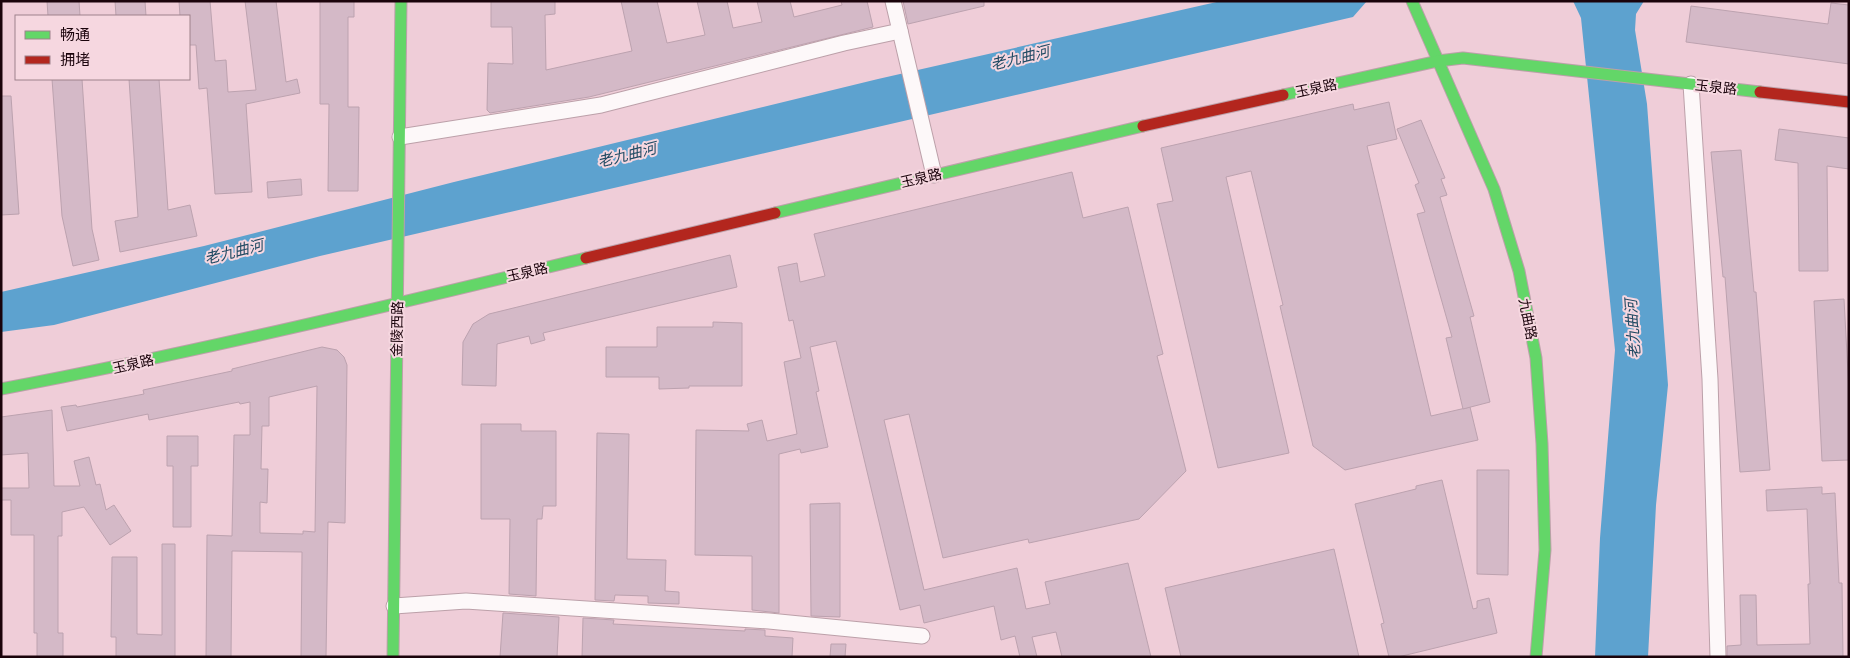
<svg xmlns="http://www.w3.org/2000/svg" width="1850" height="658" font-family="'Crimson Pro','Noto Sans SC',serif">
<rect width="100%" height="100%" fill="#efcdd8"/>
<g fill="#5da2cf">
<path d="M1221,1h146l-14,16 -1033,239 -266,69 -53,7v-40l203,-46 250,-64 424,-103z"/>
<path d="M1573,1h71l-8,13 -1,16 12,74 21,281 -12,120 -8,152h-53l5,-119 15,-188 -34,-332z"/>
</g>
<g fill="#d4b9c7" stroke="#bca2af" fill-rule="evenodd">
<path d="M47,1h32l1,15h-32z"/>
<path d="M115,1h30l1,15h-30z"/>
<path d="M179,1h31l5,60 11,-1 2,32 28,-2 -11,-89h31l10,81 11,-3 3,14 -54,11 6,88 -37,2 -8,-106 -8,1 -3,-44h-7v-29h-9z"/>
<path d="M320,1h34v16h-6v90h11l-1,84h-30l1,-87h-9z"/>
<path d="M491,1h64v13l-10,1 1,55 86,-19 -11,-50h36l10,42 38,-8 -8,-34h30l6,27 29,-6 -5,-21h33l4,16 48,-12 -1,-4h26l6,26 -284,70 -99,16 -3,-3 1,-47 25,1 -1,-37h-21z"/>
<path d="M903,1h81v5l-76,18z"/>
<path d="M1831,3l18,2v59l-163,-22 5,-36 137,18z"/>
<path d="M52,79h30l10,150 7,31 -26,6 -11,-50z"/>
<path d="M129,79h30l9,131 22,-5 7,31 -77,16 -5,-31 23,-4z"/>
<path d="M1,96h10l8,118 -18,1z"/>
<path d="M1389,102l8,37 -30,7 64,270 39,-9 8,33 -133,30 -32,-24 -33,-140 3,-1 -32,-134 -25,6 63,276 -71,15 -61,-264 16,-3 -12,-53 192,-44 1,6z"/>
<path d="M1421,120l24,58 -4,1 6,16 -7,2 34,119 -4,1 20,85 -27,7 -17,-71 6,-1 -35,-123 8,-2 -10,-27 4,-2 -22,-54z"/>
<path d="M1779,129l70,9v31l-22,-3 1,105h-29l-1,-108 -23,-3z"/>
<path d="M1741,150l13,142h2l14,178 -30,2 -15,-195h-2l-12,-125z"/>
<path d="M1072,172l11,46 45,-11 35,147 -6,2 29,115 -47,48 -110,24 -1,-4 -85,19 -34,-144 -25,6 40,170 93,-22 9,41 24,-5 -5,-22 83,-19 23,94h-89l-6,-25 -24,5 5,20h-17l-5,-21 -14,4 -7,-34 -70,17 -4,-18 -20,5 -64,-269 -26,6 9,44 -3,1 12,55 -27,6 -1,-4 -21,5v159l-27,-3v-54l-57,-1 1,-125 53,1 -2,-7 15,-4 5,21 30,-7 -13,-72 17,-4 -8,-38 -4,1 -11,-54 19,-4 3,19 25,-6 -11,-42z"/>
<path d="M301,179l1,16 -34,3 -1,-16z"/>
<path d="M730,255l7,32 -194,46 2,7 -14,4 -2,-8 -32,8 -1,42 -34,-1 1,-43 10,-18 16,-10z"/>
<path d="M1844,299l5,93v68l-27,1 -8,-160z"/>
<path d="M713,322l29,1v63h-53v2l-30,1v-12h-53v-30h51v-20h56z"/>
<path d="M322,347l15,3 7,7 3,8 -2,158 -17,-1 -2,135h-25l1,-105 -70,-1 -1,106h-25l1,-122 25,1 2,-101h16v-33l-10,2 -1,-2 -90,18 -1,-6 -81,17 -6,-24 15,-2 1,2 67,-13 -1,-4 89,-19v-2zM317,386l-2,146 -12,-1v3l-43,-1v-31l7,1 1,-34h-7l1,-43h7v-29z"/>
<path d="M52,410l2,76h26l-6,-25 15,-4 7,28 4,-1 6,26 8,-5 17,26 -21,14 -26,-38 -22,5v24h-4v97h5v24h-26v-24h-3v-98h-23v-35h-10v-12h28l-1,-35 -27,2v-38z"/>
<path d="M481,424h40v7h35v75h-13l-1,13h-5l-1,77 -27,-2 1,-75h-29z"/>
<path d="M597,433l32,1 -2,125 39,1 -1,31 14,1v12l-31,-1v-7l-33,-1 -1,6 -19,-1z"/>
<path d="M167,436h31v30h-7v61h-18v-61h-6z"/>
<path d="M1477,470h32l-1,105 -31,-1z"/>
<path d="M1442,480l31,129 4,-1v-7l12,-3 8,35 -99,24h-9l-8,-33 3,-1 -29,-119 61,-15v-3z"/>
<path d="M1822,487v7l13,-1 4,90h3l1,74h-116v-11l14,-1 -1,-50h16l1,50 53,-1 -2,-60h2l-3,-75 -40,2 -1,-21z"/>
<path d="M840,503v114l-29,-1 -1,-112z"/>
<path d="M162,544h13v113h-59v-20h-5l1,-80h25v77l25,1z"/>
<path d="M1334,549l25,108h-178l-16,-69z"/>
<path d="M503,613l56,4 -2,40h-57z"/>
<path d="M583,618l31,2 -1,4 132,7v-2l20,1v6l28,2 -1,19h-210z"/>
<path d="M831,644h15l-1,13h-15z"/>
</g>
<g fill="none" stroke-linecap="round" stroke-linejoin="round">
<defs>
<g id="street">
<path d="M893,1l41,174"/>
<path d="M1691,84l19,295 8,278"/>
<path d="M400,137l201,-32 243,-62 56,-12"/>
<path d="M394,606l72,-5 303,20 153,15"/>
</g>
<g id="fast">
<path d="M1412,1l82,188 25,82 17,87 6,86 3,106 -9,107"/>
<path d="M1283,95l155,-34 25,-3 297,34"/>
<path d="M775,213l368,-87"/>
<path d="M1,389c196,-37 391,-84 585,-131"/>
<path d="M393,657l8,-656"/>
</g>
<g id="jam">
<path d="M1760,92l89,10"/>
<path d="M1143,126l140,-31"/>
<path d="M586,258l189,-45"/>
</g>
</defs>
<use href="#street" stroke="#bca0a9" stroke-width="17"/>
<use href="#fast" stroke="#bca0a9" stroke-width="13"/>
<use href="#jam" stroke="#bca0a9" stroke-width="13"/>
<use href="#street" stroke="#fdf8f9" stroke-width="15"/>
<use href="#fast" stroke="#63d668" stroke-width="11"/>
<use href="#jam" stroke="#b3261e" stroke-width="11"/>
</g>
<g text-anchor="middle" stroke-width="4" stroke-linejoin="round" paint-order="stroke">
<g font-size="14" fill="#1a030b" stroke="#f6d7e0">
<text transform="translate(1716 87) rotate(6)" y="5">玉泉路</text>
<text transform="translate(1316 88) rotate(-12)" y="5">玉泉路</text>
<text transform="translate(921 178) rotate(-13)" y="5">玉泉路</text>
<text transform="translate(527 272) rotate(-13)" y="5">玉泉路</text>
<text transform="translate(1528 319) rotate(79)" y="5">九曲路</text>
<text transform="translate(397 329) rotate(-89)" y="5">金陵西路</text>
<text transform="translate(133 364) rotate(-13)" y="5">玉泉路</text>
</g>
<g font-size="15" font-style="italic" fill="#204a63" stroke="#f6d7e0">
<text transform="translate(1020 58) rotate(-14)" y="5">老九曲河</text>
<text transform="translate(627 155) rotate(-14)" y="5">老九曲河</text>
<text transform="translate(234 252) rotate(-14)" y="5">老九曲河</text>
<text transform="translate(1633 329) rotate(-94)" y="5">老九曲河</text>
</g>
</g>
<rect width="1850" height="658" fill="none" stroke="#1a030b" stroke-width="5"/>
<rect x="15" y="15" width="175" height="65" fill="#f6d7e0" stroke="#9e828b"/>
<rect x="25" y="31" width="25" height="8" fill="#63d668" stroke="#9e828b"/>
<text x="60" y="40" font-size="15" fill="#1a030b">畅通</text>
<rect x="25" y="56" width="25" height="8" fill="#b3261e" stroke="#9e828b"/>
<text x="60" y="65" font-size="15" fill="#1a030b">拥堵</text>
</svg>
